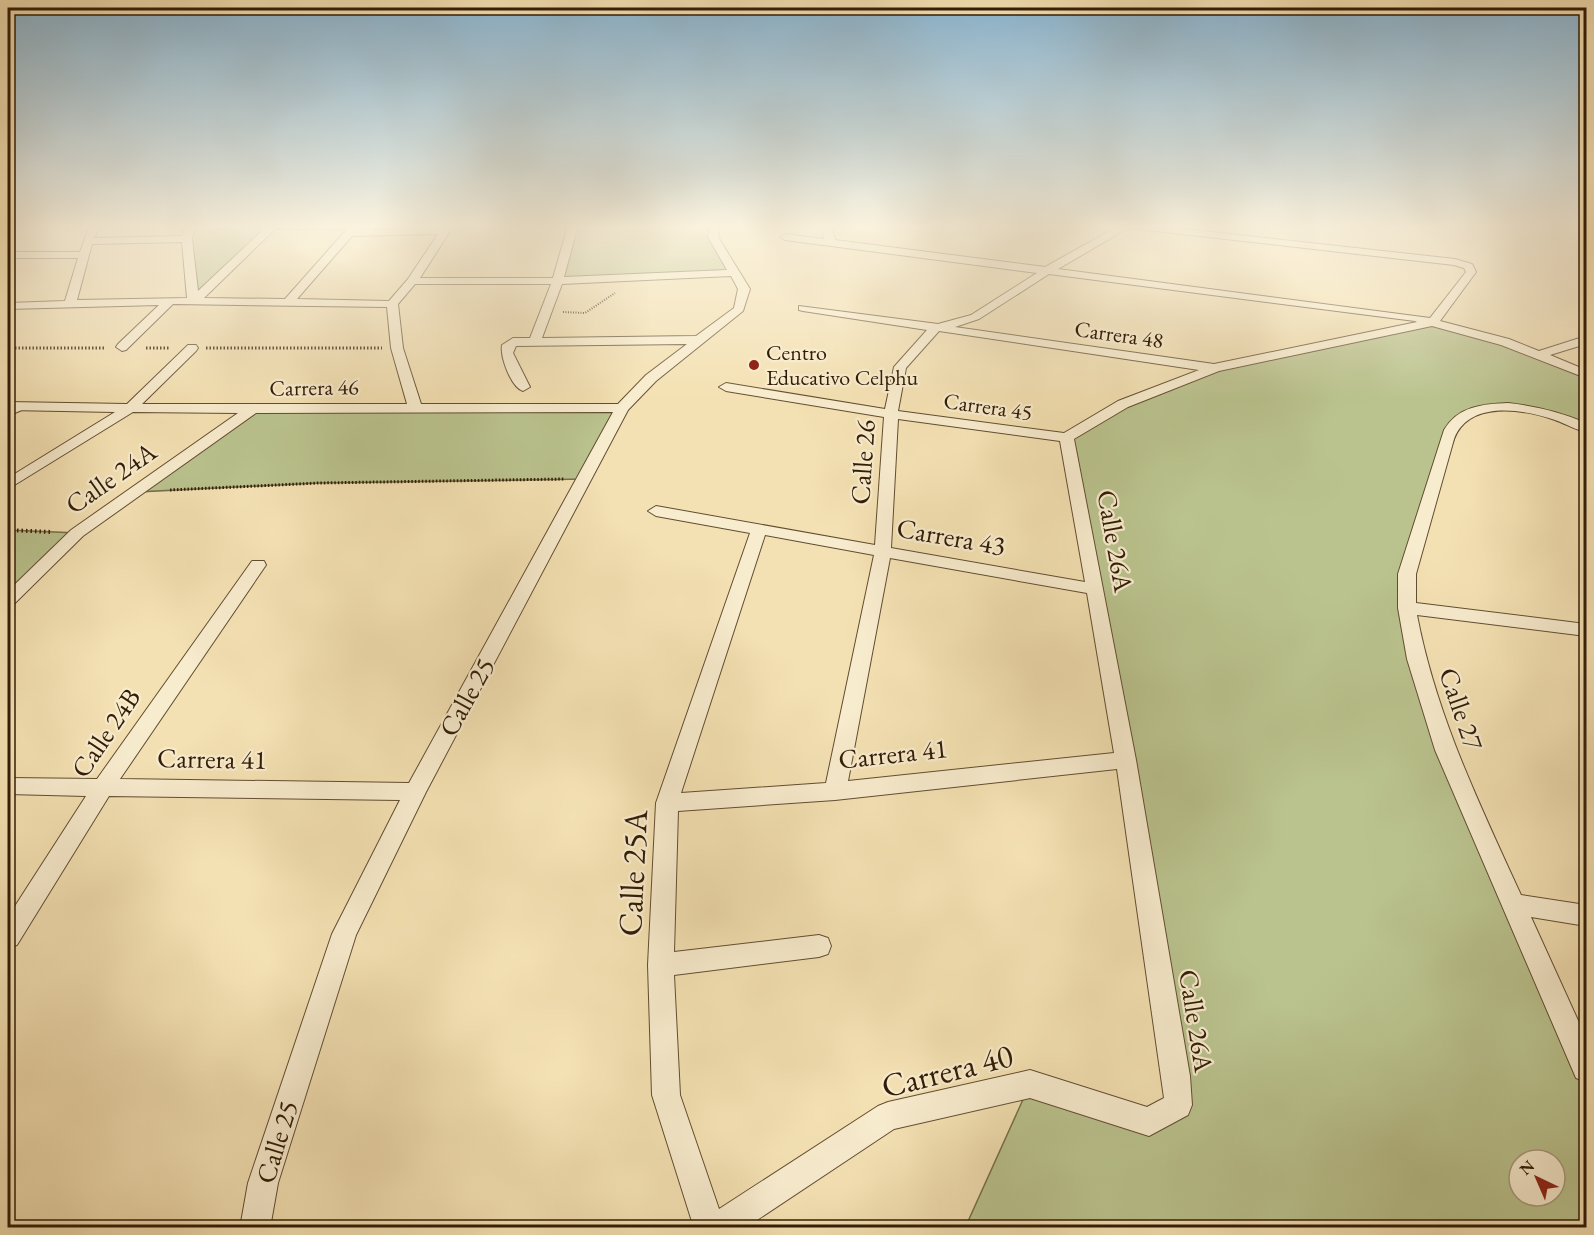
<svg xmlns="http://www.w3.org/2000/svg" width="1594" height="1235" font-family="'EB Garamond',serif">
<rect width="100%" height="100%" fill="#f4e1b3"/>
<filter id="stains"><feTurbulence type="fractalNoise" baseFrequency=".00333" numOctaves="4"/><feColorMatrix values="0 0 0 0 .2 0 0 0 0 .09 0 0 0 0 .02 0 0 0 .5 -.17"/></filter>
<radialGradient id="worn" r=".72"><stop offset=".6" stop-color="#630" stop-opacity="0"/><stop offset="1" stop-color="#630" stop-opacity=".3"/></radialGradient>
<g fill="#bac38e" stroke="#76704a" stroke-width="1.5" fill-rule="evenodd">
<path d="M190,225h166l-84,1 -79,76 -5,-66z"/>
<path d="M573,225h143l-3,12 20,36 -175,8z"/>
<path d="M1433,322l106,33 47,19v54l-61,-19 -36,-2 -27,10 -55,157 38,176 141,318v159l-621,1 65,-144 119,38 29,-17 -111,-667 56,-34 92,-36zM1519,1160h36v36h-36z"/>
<path d="M622,408l-36,71 -267,4 -183,9 117,-83z"/>
<path d="M8,530l69,3 -69,67z"/>
</g>
<g fill="none" stroke-linecap="round" stroke-linejoin="round">
<defs>
<path id="pedestrian" d="M20,404l4,1v4l-16,7v-7z"/>
<g id="minor">
<path d="M90,225h10l-6,13 89,-2 2,-11h10l-3,14 6,52 70,-66h93l-4,5 85,-2 2,-3h10l-34,53h133l15,-53h10l-14,52 163,-7 -19,-33 2,-12h10l-2,12 32,52 -7,22 -87,70 -28,29 -202,382 -70,143 -78,248 -8,45h-30l8,-45 84,-249 68,-134 -291,-4 -92,149 -9,3v-31l78,-121 -78,-2v-16l89,1 155,-218h12l2,4 -146,214 289,4 204,-371 -357,1 -173,123 -69,68 -6,2v-15l63,-61 167,-117 -105,-1 -125,77v-11l107,-66 -107,-2v-8l119,2 61,-59h8l2,3 -2,3 -54,53h265l-16,-56 -4,-41 -214,-3 -47,46 -4,1 -6,-4 2,-3 41,-39 -151,4v-6l57,-2 13,-43h-70v-6h72zM275,229h72l-62,70 -81,-1zM438,234l-30,45 -19,22 -92,-2 55,-63zM182,242l5,56 -110,2 15,-56zM731,276l7,13 -4,19 -38,28 -154,2 20,-54zM415,284h136l-21,54h-17l-11,7c-2,12 9,42 21,46l7,-4 -17,-34 3,-7 171,-2 -41,31 -28,29h-197l-18,-56 -5,-44z"/>
<path d="M821,225h10l4,15 210,27 75,-42h29l306,34 17,5 4,8 -36,49 69,18 30,12 47,-15v8l-36,11 36,15v8l-85,-33 -69,-19 -213,45 -91,36 -54,32 62,321 54,316 2,29 -4,10 -39,21 -119,-38 -136,31 -149,99h-51l-42,-133 -4,-130 8,-162 94,-270 -94,-17 -8,-5 8,-5 219,39 9,-128 -158,-26 -7,-4 7,-4 159,26 9,-42 33,-37 -124,-19 -4,-1v-4l139,18 33,-9 66,-42 -252,-33 -5,-3 5,-3 39,5zM1128,228l326,37 10,3 2,4 -36,46 -372,-49zM1049,274l366,47 2,1 -203,42 -259,-37 24,-8zM939,331l260,39 -81,31 -54,32 -166,-22 8,-43zM898,419l162,22 25,141 -194,-34zM765,535l109,20 -48,228 -145,10zM890,558l197,35 27,160 -266,28zM1117,769l47,329 -17,9 -117,-37 -142,32 -10,4 -159,103 -39,-114 -6,-120 145,-18 9,-3 3,-8 -3,-8 -9,-3 -145,17 4,-141 157,-11z"/>
<path d="M1508,403c27,3 53,9 78,20v9c-10,-2 -20,-8 -31,-12 -32,-11 -86,-20 -101,19l-38,135v29l170,21v12l-169,-21c19,100 62,188 104,280l65,10v21l-55,-9 55,121v44l-10,-4 -141,-328 -28,-91 -9,-51v-34l46,-144c14,-24 39,-26 64,-27z"/>
</g>
</defs>
<use href="#pedestrian" stroke="#624d31" stroke-width="2"/>
<use href="#minor" stroke="#624d31" stroke-width="2"/>
<path stroke="#321c06" stroke-width="2" stroke-dasharray="1 1.5" stroke-linecap="butt" d="M563,312l22,1 30,-20"/>
<g stroke="#321c06" stroke-width="3" stroke-dasharray="1.5 2" stroke-linecap="butt">
<path d="M8,348h98"/>
<path d="M146,348h23"/>
<path d="M206,348h176"/>
<path d="M170,490l149,-7 245,-4"/>
</g>
<path stroke="#321c06" stroke-width="4" stroke-dasharray="1.5 3" stroke-linecap="butt" d="M8,530l44,2"/>
<use href="#pedestrian" fill="#f8ecce" fill-rule="evenodd"/>
<use href="#minor" fill="#f8ecce" fill-rule="evenodd"/>
</g>
<linearGradient id="sky" x2="0" y2="1"><stop stop-color="#8ab7d4"/><stop offset="0.57" stop-color="#faf2dd"/><stop offset="1" stop-color="#faf2dd" stop-opacity="0"/></linearGradient>
<rect width="1594" height="398" fill="url(#sky)"/>
<circle fill="#8f2418" stroke="#f8ecce" stroke-width="2" cx="754" cy="365" r="6"/>
<g text-anchor="middle" stroke-width="4.5" stroke-linejoin="round" paint-order="stroke">
<g font-size="22" fill="#321c06" stroke="#f8ecce">
<text transform="translate(1119 334) rotate(8)" y="8">Carrera 48</text>
<text transform="translate(314 387) rotate(-1)" y="8">Carrera 46</text>
<text transform="translate(988 406) rotate(8)" y="8">Carrera 45</text>
</g>
<g font-size="22" fill="#321c06" stroke="#f8ecce" text-anchor="start">
<text x="766" y="360">Centro<tspan x="766" dy="25">Educativo Celphu</tspan></text>
</g>
<g font-size="27" fill="#321c06" stroke="#f8ecce">
<text transform="translate(863 462) rotate(-86)" y="9">Calle 26</text>
<text transform="translate(111 478) rotate(-35)" y="9">Calle 24A</text>
<text transform="translate(951 537) rotate(10)" y="9">Carrera 43</text>
<text transform="translate(1115 541) rotate(80)" y="9">Calle 26A</text>
<text transform="translate(467 697) rotate(-61)" y="9">Calle 25</text>
<text transform="translate(1461 709) rotate(71)" y="9">Calle 27</text>
<text transform="translate(106 733) rotate(-56)" y="9">Calle 24B</text>
<text transform="translate(893 754) rotate(-6)" y="9">Carrera 41</text>
<text transform="translate(212 759) rotate(1)" y="9">Carrera 41</text>
<text transform="translate(1196 1021) rotate(81)" y="9">Calle 26A</text>
<text transform="translate(277 1142) rotate(-73)" y="9">Calle 25</text>
</g>
<g font-size="33" fill="#321c06" stroke="#f8ecce">
<text transform="translate(632 873) rotate(-87)" y="12">Calle 25A</text>
<text transform="translate(947 1070) rotate(-14)" y="12">Carrera 40</text>
</g>
</g>
<rect width="1594" height="1235" fill="none" stroke="#f4e1b3" stroke-width="30"/>
<rect x="9" y="9" width="1576" height="1217" fill="none" stroke="#321c06" stroke-width="3"/>
<rect x="15" y="15" width="1564" height="1205" fill="none" stroke="#321c06" stroke-width="1.5"/>
<g transform="translate(1537 1178) rotate(316)"><circle r="28" fill="#f8ecce" stroke="#a9997e" stroke-width="1.5"/>
<path d="M0-4.5L10 22L0 15L-10 22Z" fill="#8f2418"/>
<text y="-9" font-size="16" font-weight="bold" text-anchor="middle" fill="#321c06">N</text>
</g>
<rect width="100%" height="100%" filter="url(#stains)"/>
<rect width="100%" height="100%" fill="url(#worn)"/>
</svg>
